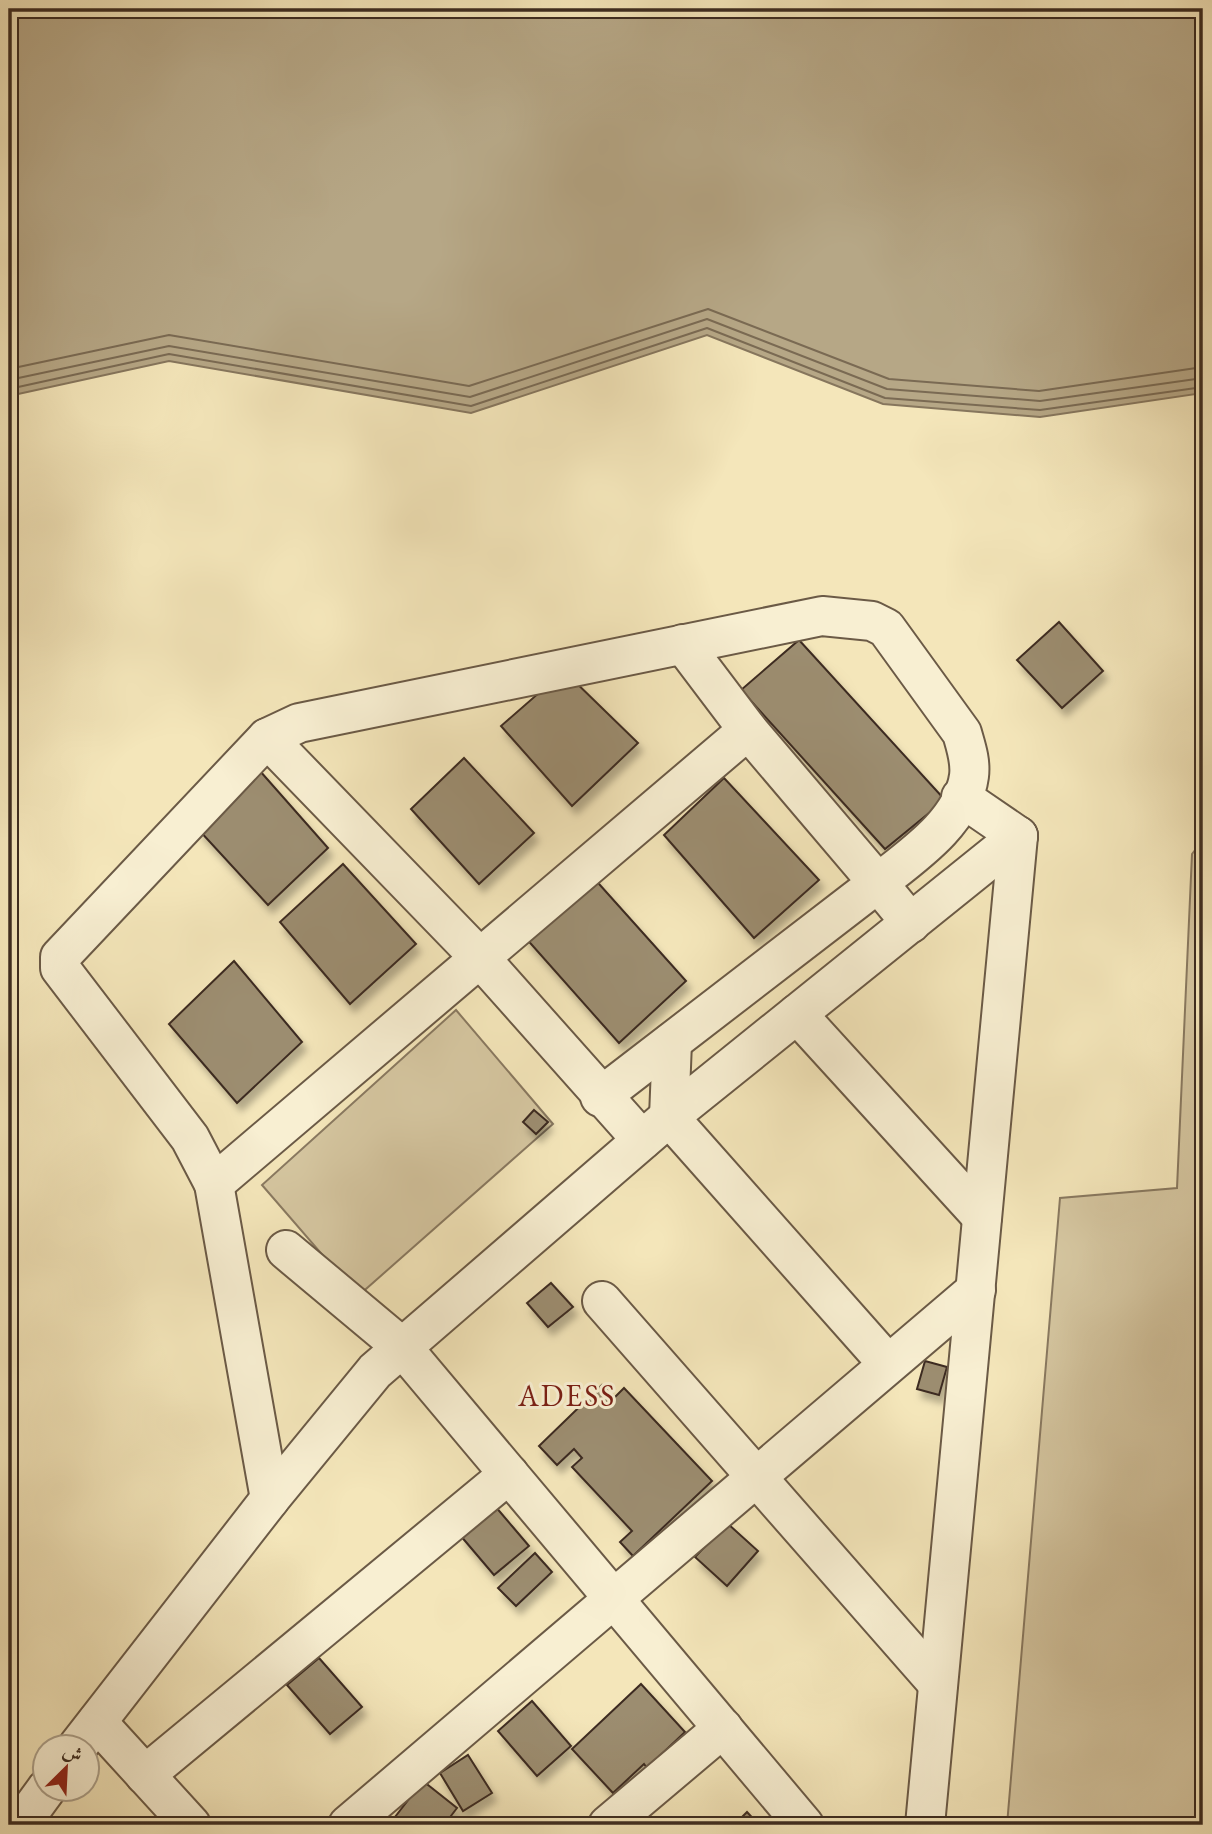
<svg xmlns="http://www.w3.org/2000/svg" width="1212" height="1834" font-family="'EB Garamond',Amiri,serif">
<defs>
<filter id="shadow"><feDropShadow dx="4.5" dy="8" stdDeviation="3.5" flood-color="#0004"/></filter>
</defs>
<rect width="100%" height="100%" fill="#f4e6ba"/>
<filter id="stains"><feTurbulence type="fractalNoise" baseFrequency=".00286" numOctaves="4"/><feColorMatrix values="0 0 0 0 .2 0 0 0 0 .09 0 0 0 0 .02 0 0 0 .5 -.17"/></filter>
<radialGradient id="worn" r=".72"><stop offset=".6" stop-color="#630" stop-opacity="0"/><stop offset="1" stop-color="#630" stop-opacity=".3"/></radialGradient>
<g fill="#d5c6a0" stroke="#897960" stroke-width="2">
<path d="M1203,840v985h-196l53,-627 117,-10 15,-334z"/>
<path d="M456,1010l97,114 -195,172 -96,-111z"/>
</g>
<path fill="#b6a786" stroke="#86765d" stroke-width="2" d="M9,9h1194v384l-163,24 -157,-13 -176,-69 -236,78 -302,-52 -160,35z"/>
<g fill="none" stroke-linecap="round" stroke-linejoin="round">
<g stroke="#7a6a53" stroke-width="2">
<path d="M9,369l160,-34 300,51 239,-77 181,70 150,12 164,-24"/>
<path d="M9,380l160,-34 301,51 237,-78 180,70 153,12 163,-23"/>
<path d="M9,389l160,-35 302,52 236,-78 178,70 155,12 163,-23"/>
</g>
</g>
<g fill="#9c8d70" stroke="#3d2c20" stroke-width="2" filter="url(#shadow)">
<path d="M1059,622l44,49 -41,37 -45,-48z"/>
<path d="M799,640l146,160 -60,49 -144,-159z"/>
<path d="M564,671l74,72 -66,63 -71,-80z"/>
<path d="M464,758l70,75 -55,51 -68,-75z"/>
<path d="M260,771l68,77 -60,57 -70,-76z"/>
<path d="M724,778l95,102 -65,58 -90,-103z"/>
<path d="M343,864l73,80 -66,60 -70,-82z"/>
<path d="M591,875l95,106 -67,62 -95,-107z"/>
<path d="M234,961l68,81 -65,61 -68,-79z"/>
<path d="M534,1110l14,12 -12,12 -13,-12z"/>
<path d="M551,1283l22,24 -25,20 -21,-24z"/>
<path d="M925,1361l22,6 -8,28 -22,-6z"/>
<path d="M602,1385l12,13 10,-10 88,93 -79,75 -13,-14 12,-11 -60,-64 10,-9 -8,-9 -17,16 -18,-19z"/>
<path d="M495,1506l34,40 -35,29 -34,-40z"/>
<path d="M727,1523l31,28 -31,35 -32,-29z"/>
<path d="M535,1553l17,19 -36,34 -18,-18z"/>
<path d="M319,1658l43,49 -32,27 -43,-49z"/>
<path d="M641,1684l44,48 -38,36 -3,-4 -31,29 -41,-44z"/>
<path d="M532,1701l39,45 -34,30 -39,-45z"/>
<path d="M468,1755l24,38 -29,18 -23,-38z"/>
<path d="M423,1781l34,27 -13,17h-37l-12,-8z"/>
<path d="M747,1812l12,13h-25z"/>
</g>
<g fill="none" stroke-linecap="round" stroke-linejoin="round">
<defs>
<g id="minor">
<path d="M683,644l65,86"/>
<path d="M267,738l214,221 161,181"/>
<path d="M961,797l57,39"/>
<path d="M797,1014l185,203"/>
<path d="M672,1042l-3,75 219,247"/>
<path d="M600,1097l278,-214 -130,-153 -534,454 -24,-46 -130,-170v-11l207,-219 32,-15 523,-107 50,5 14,7 76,105c4,14 9,28 7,43 -6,46 -57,80 -91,107l33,40"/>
<path d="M214,1184l56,315"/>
<path d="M286,1250l116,97 402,478"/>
<path d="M602,1301l336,383"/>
<path d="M97,1722l94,103"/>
<path d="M78,1746l192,-247 105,-128 294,-254 349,-281"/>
<path d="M145,1775l364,-301"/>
<path d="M20,1825l27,-37"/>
<path d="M348,1825l628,-535"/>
<path d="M608,1825l115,-97"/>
<path d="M925,1825l93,-989"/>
</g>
</defs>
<use href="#minor" stroke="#6b5a46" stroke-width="42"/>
<use href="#minor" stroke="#f8efd2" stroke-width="38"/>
</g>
<g text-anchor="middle" stroke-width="6" stroke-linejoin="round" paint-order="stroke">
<g font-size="30" letter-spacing="2" fill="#7a1f14" stroke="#f8efd2">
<text x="567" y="1406">ADESS</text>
</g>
</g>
<rect width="1212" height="1834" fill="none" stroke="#f4e6ba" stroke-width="35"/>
<rect x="10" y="10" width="1191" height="1813" fill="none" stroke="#3d2c20" stroke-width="3.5"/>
<rect x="18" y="18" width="1177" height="1799" fill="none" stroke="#3d2c20" stroke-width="2"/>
<g transform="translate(66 1768) rotate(24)"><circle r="33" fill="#f8efd2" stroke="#ada18b" stroke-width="2"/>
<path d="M0-5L12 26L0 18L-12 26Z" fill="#8f2418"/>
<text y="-10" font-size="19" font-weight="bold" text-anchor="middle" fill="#3d2c20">ش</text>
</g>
<rect width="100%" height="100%" filter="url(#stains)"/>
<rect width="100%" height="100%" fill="url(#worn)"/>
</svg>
